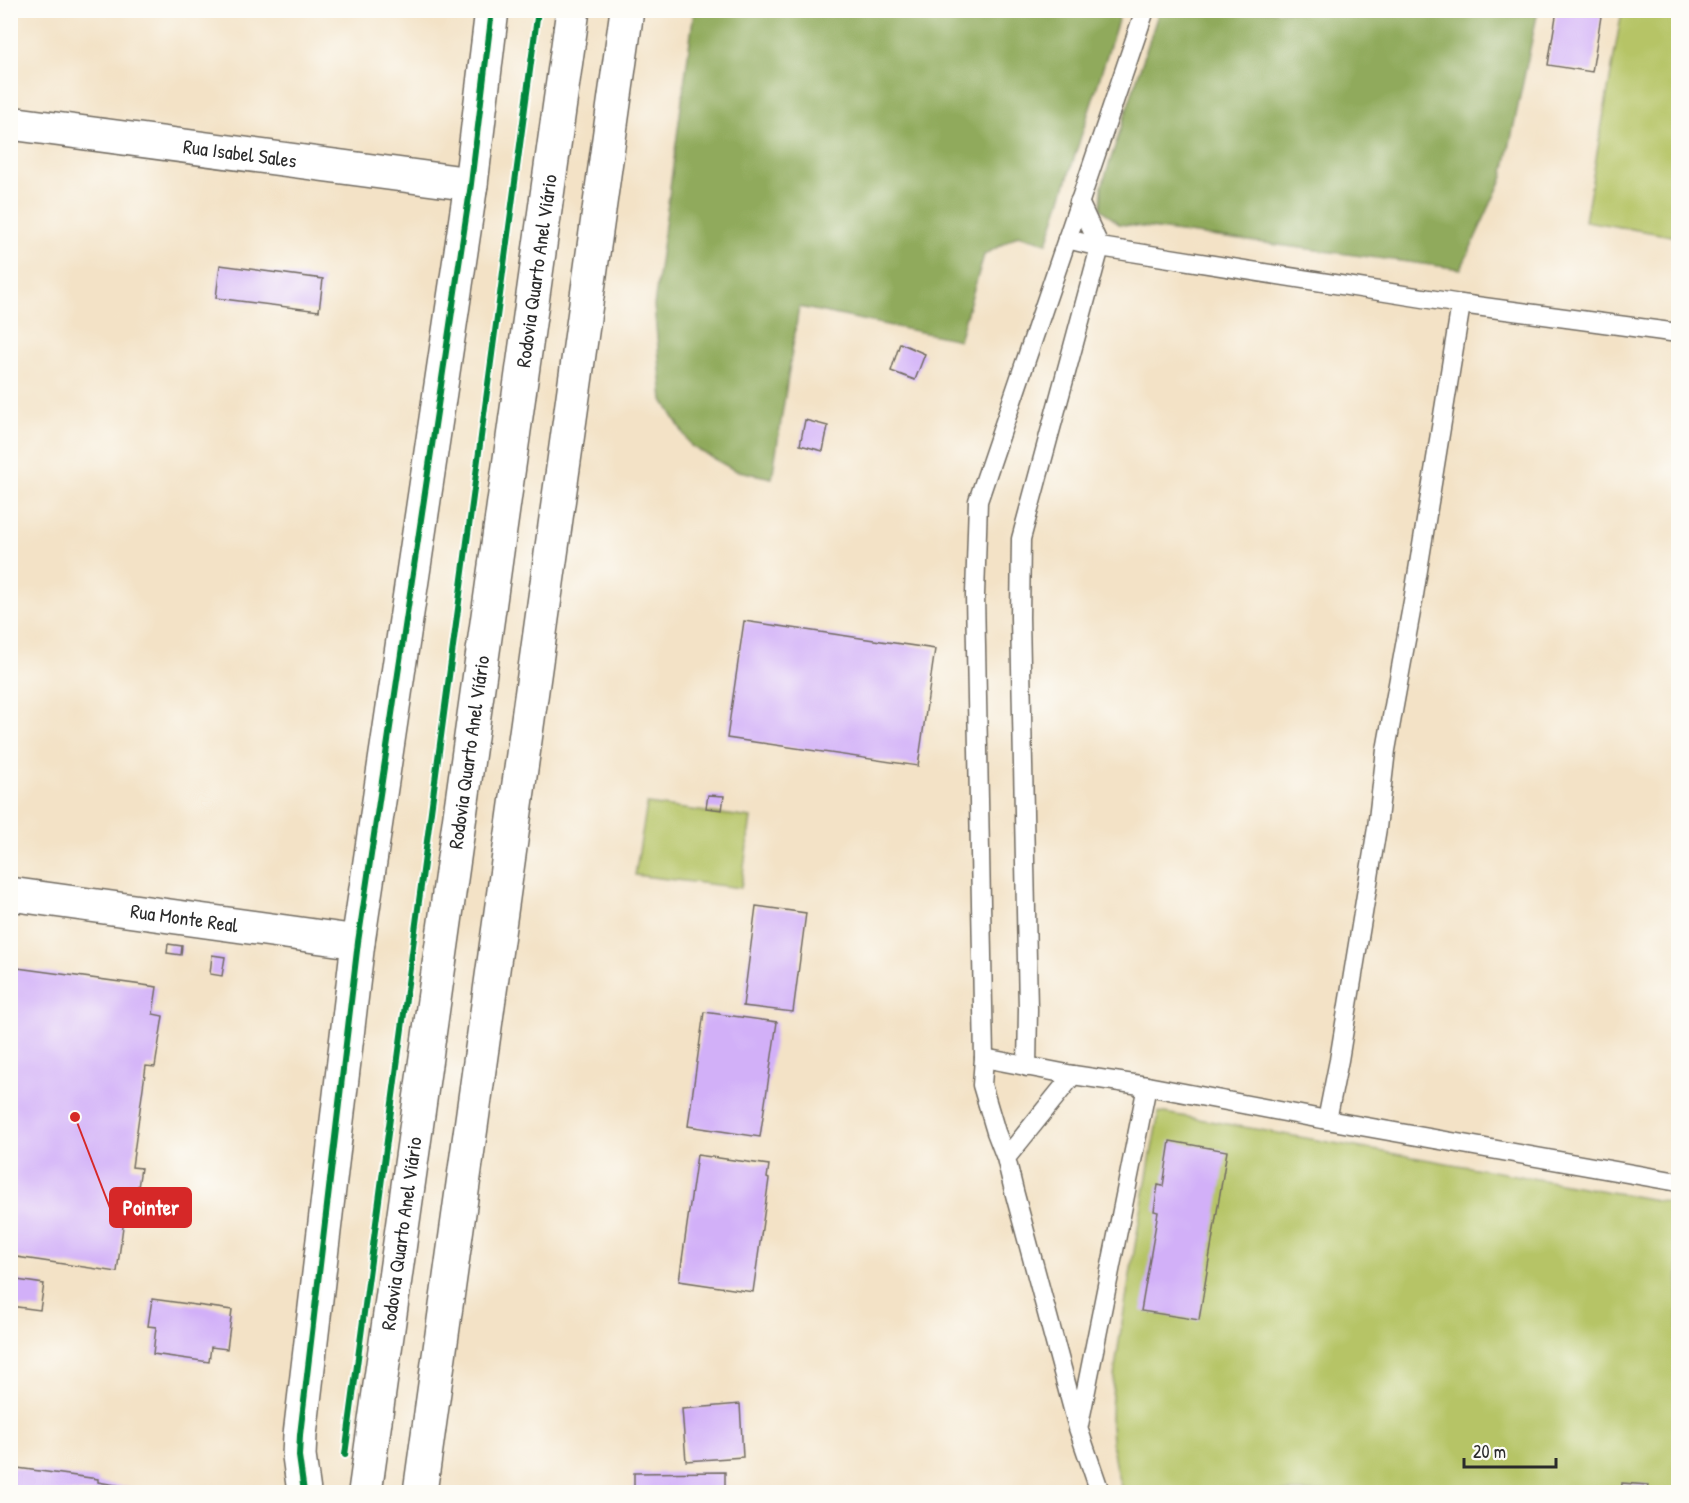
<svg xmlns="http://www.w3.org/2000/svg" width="1689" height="1503" font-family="'Patrick Hand',sans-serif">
<rect width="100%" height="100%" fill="#fdfcf7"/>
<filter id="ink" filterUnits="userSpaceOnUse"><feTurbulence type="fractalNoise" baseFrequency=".0167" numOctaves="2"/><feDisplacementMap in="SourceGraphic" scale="12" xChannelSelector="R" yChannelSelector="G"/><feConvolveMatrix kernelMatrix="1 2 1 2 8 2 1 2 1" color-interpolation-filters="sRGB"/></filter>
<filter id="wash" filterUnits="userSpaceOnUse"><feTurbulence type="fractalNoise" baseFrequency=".008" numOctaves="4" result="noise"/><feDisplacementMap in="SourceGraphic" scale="24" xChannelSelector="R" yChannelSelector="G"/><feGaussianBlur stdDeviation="1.35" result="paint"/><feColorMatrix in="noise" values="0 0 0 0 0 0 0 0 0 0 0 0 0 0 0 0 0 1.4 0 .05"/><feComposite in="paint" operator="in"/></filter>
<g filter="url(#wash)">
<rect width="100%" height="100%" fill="#f3e2c6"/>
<g fill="#b6c466" stroke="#707848" stroke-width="1.5">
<path d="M1622,11h56v226l-93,-16z"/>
<path d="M647,804l104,14 -10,70 -106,-13z"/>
<path d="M1159,1112l519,92v288h-555c-24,-63 -6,-134 4,-199 10,-60 20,-120 32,-181z"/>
</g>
<g fill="#90aa5b" stroke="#5e6a43" stroke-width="1.5">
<path d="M694,11h427l-74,232 -29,-8 -34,20 -25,85 -160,-33 -27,171 -38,-8 -43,-24 -28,-46 -9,-94z"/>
<path d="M1159,11h379l-35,166 -42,92 -342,-45 -18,-15 1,-23z"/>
</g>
<g id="blocks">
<g fill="#d2b0f8">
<path d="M1557,10h45l-10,62 -44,-7z"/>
<path d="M220,265l103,14 -4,32 -103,-13z"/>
<path d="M900,343l25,11 -10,26 -24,-9z"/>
<path d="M805,420l23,6 -5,25 -23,-6z"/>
<path d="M744,621l191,28 -17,117 -191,-28z"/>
<path d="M708,795l16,1 -2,14 -16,-2z"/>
<path d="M756,906l50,7 -13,99 -50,-6z"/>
<path d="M168,944l14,2 -1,9 -14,-2z"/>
<path d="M212,955l13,2 -3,19 -12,-2z"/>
<path d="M10,967l147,20 -4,27 10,2 -8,51 -9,-1 -14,101 9,1 -8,52 -9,-1 -7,53 -107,-16z"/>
<path d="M704,1012l73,10 -17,115 -72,-11z"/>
<path d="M1170,1141l57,10 -28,169 -58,-9 17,-99 -4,-1 4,-26 5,1z"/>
<path d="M697,1155l72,10 -2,13 2,1 -16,113 -74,-11z"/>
<path d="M10,1279l34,5 -4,26 -30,-4z"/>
<path d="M152,1299l80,11 -5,39 -16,-2 -2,15 -56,-8 3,-27 -8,-1z"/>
<path d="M740,1404l3,53 -57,4 -4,-52z"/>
<path d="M10,1467l88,12v3l58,10h-146z"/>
<path d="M725,1472v20h-91v-19z"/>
<path d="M1622,1483l26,2 -1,7h-26z"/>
</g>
</g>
</g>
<g filter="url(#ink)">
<use href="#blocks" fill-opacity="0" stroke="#716b61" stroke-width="1.5"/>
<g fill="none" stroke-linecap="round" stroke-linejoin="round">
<defs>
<g id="service">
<path d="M1067,239l33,8 361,57 217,29"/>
<path d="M984,1058l-9,-463 3,-94 167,-491"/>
<path d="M1027,1067l1,-58 -8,-392 1,-78 79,-292 -21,-45"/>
<path d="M1073,1075l74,11 180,34 351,62"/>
<path d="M1327,1120l12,-60 38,-232 9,-78 27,-149 48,-297"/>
<path d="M1006,1158l67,-83 -89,-17 -2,27 14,47 10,26 8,33 64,237 22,64"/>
<path d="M1079,1425l68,-339"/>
</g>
<g id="minor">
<path id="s1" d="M10,123l461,61"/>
<path id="s2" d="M10,894l348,48"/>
</g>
<path id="tertiary" d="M304,1492l-5,-36 1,-21 58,-493 113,-758 21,-174"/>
<g id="trunk">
<path id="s3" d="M365,1492l208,-1482"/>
<path d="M420,1492l207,-1482"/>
</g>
</defs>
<use href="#service" stroke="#716b61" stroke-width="21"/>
<use href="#minor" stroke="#716b61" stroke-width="36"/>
<use href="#tertiary" stroke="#716b61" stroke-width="36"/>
<use href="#trunk" stroke="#716b61" stroke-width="36"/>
<use href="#service" stroke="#fff" stroke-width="18"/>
<use href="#minor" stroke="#fff" stroke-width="33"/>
<use href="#tertiary" stroke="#fff" stroke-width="33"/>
<use href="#trunk" stroke="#fff" stroke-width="33"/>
<defs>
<g id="cycleway">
<path d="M345,1455l193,-1445"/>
<path d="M304,1492l-5,-36 1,-21 58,-493 113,-758 21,-174"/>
</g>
</defs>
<use href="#cycleway" stroke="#fdfcf7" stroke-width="10"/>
<use href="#cycleway" stroke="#00873e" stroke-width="6"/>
</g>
</g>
<g text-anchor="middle" stroke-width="5" stroke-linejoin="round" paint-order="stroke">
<g font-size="20" fill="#2b2b2b" stroke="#fdfcf7">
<text dy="7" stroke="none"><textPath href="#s1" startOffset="232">Rua Isabel Sales</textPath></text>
<text dy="7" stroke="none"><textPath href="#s3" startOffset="1233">Rodovia Quarto Anel Viário</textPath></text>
<text dy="7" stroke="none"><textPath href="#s3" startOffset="747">Rodovia Quarto Anel Viário</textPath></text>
<text dy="7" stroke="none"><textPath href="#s2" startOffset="176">Rua Monte Real</textPath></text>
<text dy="7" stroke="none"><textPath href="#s3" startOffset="261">Rodovia Quarto Anel Viário</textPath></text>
</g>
</g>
<path fill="none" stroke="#d62828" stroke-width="2" d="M75 1117L110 1208"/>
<circle fill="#d62828" stroke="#fdfcf7" stroke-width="2" cx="75" cy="1117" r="6"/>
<rect fill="#d62828" stroke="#d62828" stroke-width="2" x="110" y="1188" width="81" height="39" rx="6"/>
<g font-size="21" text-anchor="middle" font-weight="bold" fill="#fff">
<text x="151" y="1215">Pointer</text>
</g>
<rect width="1689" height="1503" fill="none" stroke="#fdfcf7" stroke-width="36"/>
<path d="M1464 1458v9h92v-9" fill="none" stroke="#2b2b2b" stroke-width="3"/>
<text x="1473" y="1458" font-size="18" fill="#2b2b2b" stroke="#fdfcf7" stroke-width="4.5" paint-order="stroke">20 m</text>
</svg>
